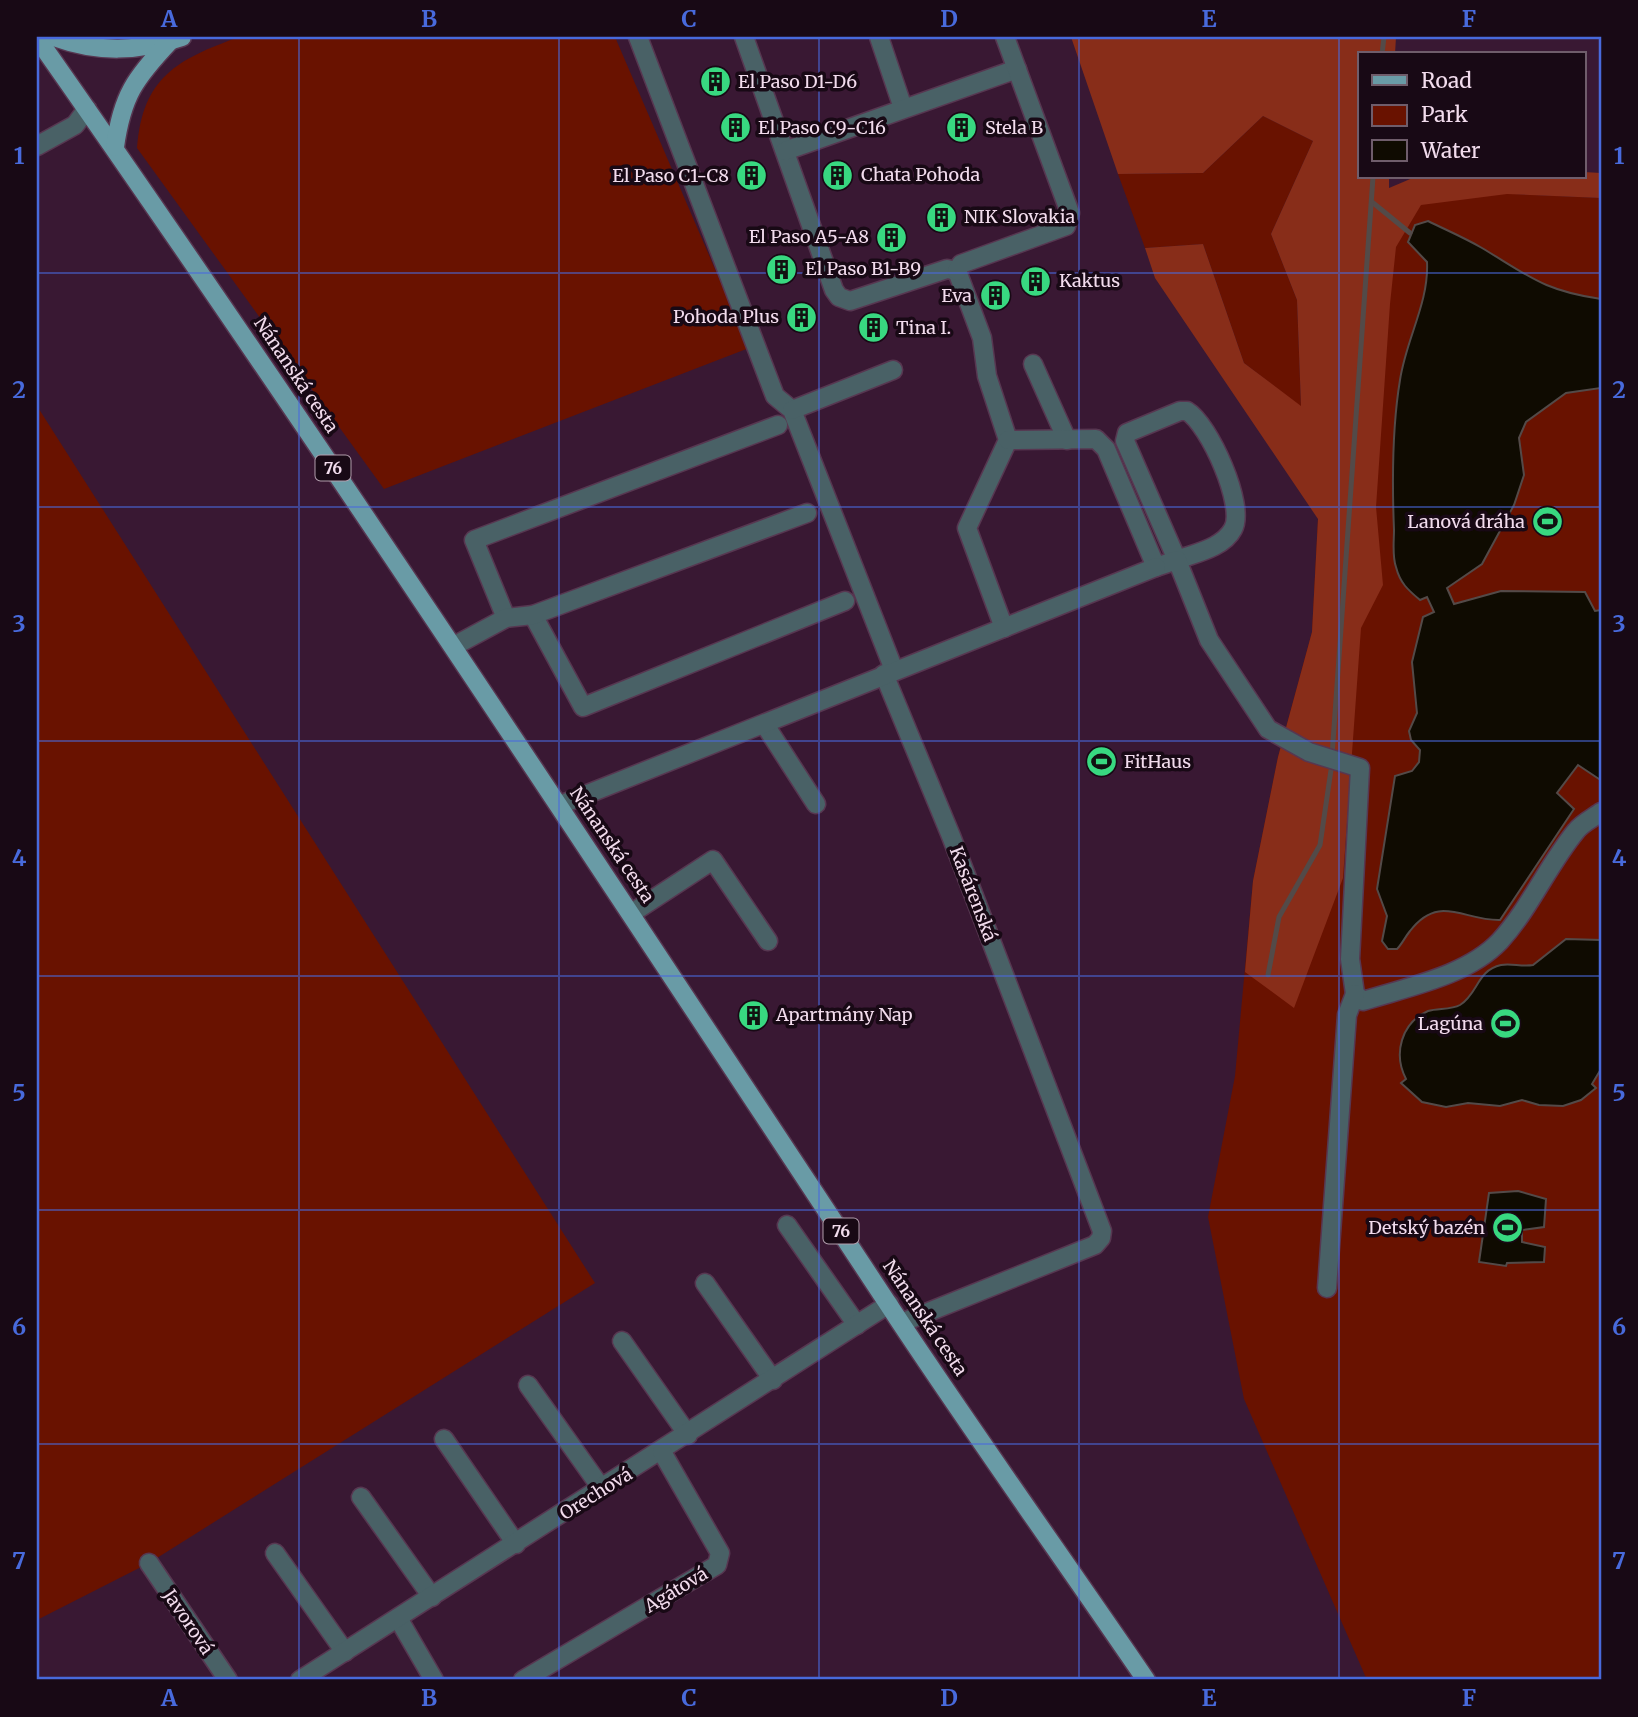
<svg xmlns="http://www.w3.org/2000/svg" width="1638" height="1717" font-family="Merriweather,serif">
<rect width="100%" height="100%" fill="#391833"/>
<g fill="#691200">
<path d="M239,37h376l134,311 -365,141 -247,-341c5,-71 41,-89 102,-111z"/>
<path d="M1263,116l50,25 -42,93 26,66 4,107 -57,-44 -41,-119 -58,4 -27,-74 85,-1z"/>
<path d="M1388,188l213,10v1482h-234l-123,-281 -36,-182 27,-141 18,-195 25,-124 34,-125 6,-113z"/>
<path d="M37,406l558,877 -446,280 -112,57z"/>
</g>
<path fill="#882d19" d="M1071,37h325l-1,17h-35v123h29v11l26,-11h169v-5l17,1v25l-94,-4 -86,11 -25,42 -6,57 -14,203 7,78 -22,43 -18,250 -49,130 -49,-36 8,-91 25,-124 34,-125 6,-113 -163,-241 -10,-30 58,-4 41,119 57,43 -4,-106 -26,-66 42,-93 -50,-25 -60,57 -85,1z"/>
<g fill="#0f0b01" stroke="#534a48" stroke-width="2">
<path d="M1428,221c18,9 37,17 54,27 47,28 62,43 119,51v89l-35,5 -40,29 -7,16 5,37 -10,30 -32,59 -35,24 7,16 47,-13 84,1 10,19 6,-1v167l-2,2 -21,-14 -21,28 17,16 -74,111c-36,1 -61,-27 -90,11 -5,6 -8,13 -13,18h-9l-6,-8 5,-25 -10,-27 18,-113 17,-5 7,-9 1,-12 -9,-10 -2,-9 8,-18 -5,-51 11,-45 11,-5 -7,-15 -7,3c-12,-10 -20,-17 -24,-33 -4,-11 -2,-26 -2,-37 -2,-49 -2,-102 6,-150 6,-41 29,-77 27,-118l-19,-20 7,-17z"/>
<path d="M1566,939l35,1v129l-9,15 4,4 -15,12 -18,6 -24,-1 -17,-5 -22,6 -32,-3 -22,4 -24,-5 -21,-19 5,-4c-13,-25 -5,-56 22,-68 10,-3 23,-1 32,-6 18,-11 17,-35 41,-40 10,-2 21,2 32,0z"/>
<path d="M1518,1191l28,8 -2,28 -22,3v12l23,5 -1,15 -37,1 -1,3 -27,-4 10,-69z"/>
</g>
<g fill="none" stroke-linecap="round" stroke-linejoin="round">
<g stroke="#534a48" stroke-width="5">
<path d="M1382,54l2,-17"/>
<path d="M1372,202l38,31"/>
<path d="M1268,975l11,-58 41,-72 11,-75 42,-593"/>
</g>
<defs>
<g id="minor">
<path d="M638,37l137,359 17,14 102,260"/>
<path d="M744,37l90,253 5,7 11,4 97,-32 10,2"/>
<path d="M879,37l24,71"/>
<path d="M37,146l38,-21 12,-16"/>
<path d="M785,151l232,-82"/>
<path d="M957,271l25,67 5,38 21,64 -41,88 37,100"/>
<path d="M957,271l4,-7 105,-38 4,-13 -65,-176"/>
<path d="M1033,364l34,76"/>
<path d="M792,410l101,-40"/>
<path d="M1180,411h7c22,13 59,95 46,118 -10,19 -38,24 -56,31l-52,-119 2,-8z"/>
<path d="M1008,440l88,-1 10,10 50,118 21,-7 32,80 59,89 41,23 51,16 -10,191 5,35 8,7c44,-14 104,-25 137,-60 30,-33 48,-76 76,-110 6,-8 17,-13 25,-19"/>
<path d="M533,615l50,92 262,-106"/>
<path d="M506,618l-32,-78 304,-115"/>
<path d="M454,646l52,-28 27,-3 274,-102"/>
<path d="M884,674l67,162 151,395 -1,7 -6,7 -194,78"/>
<path d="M765,725l51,79"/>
<path d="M560,805l596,-238"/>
<path d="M632,913l81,-53 55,81"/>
<path d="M787,1225l70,100"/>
<path d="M705,1283l68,97"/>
<path d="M1327,1288l20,-273 8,-21"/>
<path d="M622,1341l66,94"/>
<path d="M528,1385l74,104"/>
<path d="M444,1439l72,105"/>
<path d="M361,1497l71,100"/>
<path d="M275,1553l70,99"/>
<path d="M149,1563l79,117"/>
<path d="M398,1618l36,62"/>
<path d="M300,1680l589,-376"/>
<path d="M523,1680l194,-115 3,-12 -58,-101"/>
</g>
<g id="major">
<path d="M54,37c44,16 84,15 128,0"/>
<path d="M37,38c295,421 577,851 861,1281 81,122 166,241 248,361"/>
<path d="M115,147c7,-51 20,-69 55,-106"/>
</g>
</defs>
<use href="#minor" stroke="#573751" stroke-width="21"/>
<use href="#major" stroke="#573751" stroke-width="21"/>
<use href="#minor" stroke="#496166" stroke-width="18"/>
<use href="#major" stroke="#699ba6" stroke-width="18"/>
</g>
<path fill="none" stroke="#486adc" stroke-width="2" stroke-opacity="0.55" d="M299,37v1643M559,37v1643M819,37v1643M1079,37v1643M1339,37v1643M37,273h1564M37,507h1564M37,741h1564M37,976h1564M37,1210h1564M37,1444h1564"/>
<defs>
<symbol id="building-disc" viewBox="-11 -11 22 22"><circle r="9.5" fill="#38d880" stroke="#180915"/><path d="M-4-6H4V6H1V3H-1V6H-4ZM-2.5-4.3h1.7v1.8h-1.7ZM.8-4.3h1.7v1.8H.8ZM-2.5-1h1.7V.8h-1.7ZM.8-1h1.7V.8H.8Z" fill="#111"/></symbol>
<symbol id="stadium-disc" viewBox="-11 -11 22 22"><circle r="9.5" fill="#38d880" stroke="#180915"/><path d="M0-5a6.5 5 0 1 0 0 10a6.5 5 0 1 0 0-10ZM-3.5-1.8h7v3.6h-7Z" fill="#111"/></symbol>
</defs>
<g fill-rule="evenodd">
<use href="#building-disc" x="698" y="64" width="35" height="35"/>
<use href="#building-disc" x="718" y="110" width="35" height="35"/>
<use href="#building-disc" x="944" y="110" width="35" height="35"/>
<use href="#building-disc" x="820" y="158" width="35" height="35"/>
<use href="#building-disc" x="734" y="158" width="35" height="35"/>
<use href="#building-disc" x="924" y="200" width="35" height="35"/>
<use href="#building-disc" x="874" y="220" width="35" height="35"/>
<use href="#building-disc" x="764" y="252" width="35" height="35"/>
<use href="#building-disc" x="1018" y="264" width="35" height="35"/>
<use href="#building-disc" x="978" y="278" width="35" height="35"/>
<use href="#building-disc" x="784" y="300" width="35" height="35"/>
<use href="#building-disc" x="856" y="310" width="35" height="35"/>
<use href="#stadium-disc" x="1530" y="504" width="35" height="35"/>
<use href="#stadium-disc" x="1084" y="744" width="35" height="35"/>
<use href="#building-disc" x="736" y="998" width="35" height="35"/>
<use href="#stadium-disc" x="1488" y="1006" width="35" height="35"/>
<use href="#stadium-disc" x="1490" y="1210" width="35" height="35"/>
</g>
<g text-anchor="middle" stroke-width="7" stroke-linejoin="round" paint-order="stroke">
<g fill="#180915" stroke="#b19dac" stroke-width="2">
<rect x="315.5" y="455.5" width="35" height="25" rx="5"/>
<rect x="823.5" y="1218.5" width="35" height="25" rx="5"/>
</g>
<g font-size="16" font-weight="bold" fill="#f2dced">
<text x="333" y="474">76</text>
<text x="841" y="1237">76</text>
</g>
<g font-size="18" fill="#f2dced" stroke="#180915" text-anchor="start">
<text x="738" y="88">El Paso D1-D6</text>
<text x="758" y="134">El Paso C9-C16</text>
<text x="985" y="134">Stela B</text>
<text x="861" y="181">Chata Pohoda</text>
<text x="729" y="182" text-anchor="end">El Paso C1-C8</text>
<text x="964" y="223">NIK Slovakia</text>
<text x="869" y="243" text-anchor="end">El Paso A5-A8</text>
<text x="805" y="275">El Paso B1-B9</text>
<text x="1059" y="287">Kaktus</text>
<text x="972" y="302" text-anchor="end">Eva</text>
<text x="779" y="323" text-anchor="end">Pohoda Plus</text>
<text x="896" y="334">Tina I.</text>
<text x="1525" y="528" text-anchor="end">Lanová dráha</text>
<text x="1124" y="768">FitHaus</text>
<text x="776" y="1021">Apartmány Nap</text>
<text x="1483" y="1030" text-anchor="end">Lagúna</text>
<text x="1485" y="1234" text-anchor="end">Detský bazén</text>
</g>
<g font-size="18" fill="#f2dced" stroke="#180915">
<text transform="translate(296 375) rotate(56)" y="6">Nánanská cesta</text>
<text transform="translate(612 845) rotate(56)" y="6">Nánanská cesta</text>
<text transform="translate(973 894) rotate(69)" y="6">Kasárenská</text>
<text transform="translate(925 1318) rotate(56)" y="6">Nánanská cesta</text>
<text transform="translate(596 1494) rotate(-32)" y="6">Orechová</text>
<text transform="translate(676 1590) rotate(-31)" y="6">Agátová</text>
<text transform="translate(188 1622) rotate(56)" y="6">Javorová</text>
</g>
</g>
<rect width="1638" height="1717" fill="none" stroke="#180915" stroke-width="77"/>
<rect x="1358" y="52" width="228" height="126" fill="#180915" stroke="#6f5d6b" stroke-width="2"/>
<rect x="1372" y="75" width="35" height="10" fill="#699ba6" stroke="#6f5d6b" stroke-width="2"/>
<text x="1421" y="88" font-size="21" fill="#f2dced">Road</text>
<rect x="1372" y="105" width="35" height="21" fill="#691200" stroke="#6f5d6b" stroke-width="2"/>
<text x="1421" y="122" font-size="21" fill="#f2dced">Park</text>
<rect x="1372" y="140" width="35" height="21" fill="#0f0b01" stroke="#6f5d6b" stroke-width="2"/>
<text x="1421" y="158" font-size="21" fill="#f2dced">Water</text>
<rect x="38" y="38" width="1562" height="1640" fill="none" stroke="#486adc" stroke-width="2.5"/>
<g font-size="23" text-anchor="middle" font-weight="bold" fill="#486adc">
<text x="169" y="27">A</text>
<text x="429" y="27">B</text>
<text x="689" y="27">C</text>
<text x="949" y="27">D</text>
<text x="1209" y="27">E</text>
<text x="1469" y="27">F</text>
<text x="19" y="164">1</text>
<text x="1619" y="164">1</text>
<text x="19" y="398">2</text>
<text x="1619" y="398">2</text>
<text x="19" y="632">3</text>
<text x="1619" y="632">3</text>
<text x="19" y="866">4</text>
<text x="1619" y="866">4</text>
<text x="19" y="1101">5</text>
<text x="1619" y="1101">5</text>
<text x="19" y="1335">6</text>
<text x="1619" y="1335">6</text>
<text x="19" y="1569">7</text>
<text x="1619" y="1569">7</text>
<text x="169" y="1706">A</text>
<text x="429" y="1706">B</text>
<text x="689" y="1706">C</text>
<text x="949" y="1706">D</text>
<text x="1209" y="1706">E</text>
<text x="1469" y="1706">F</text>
</g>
</svg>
